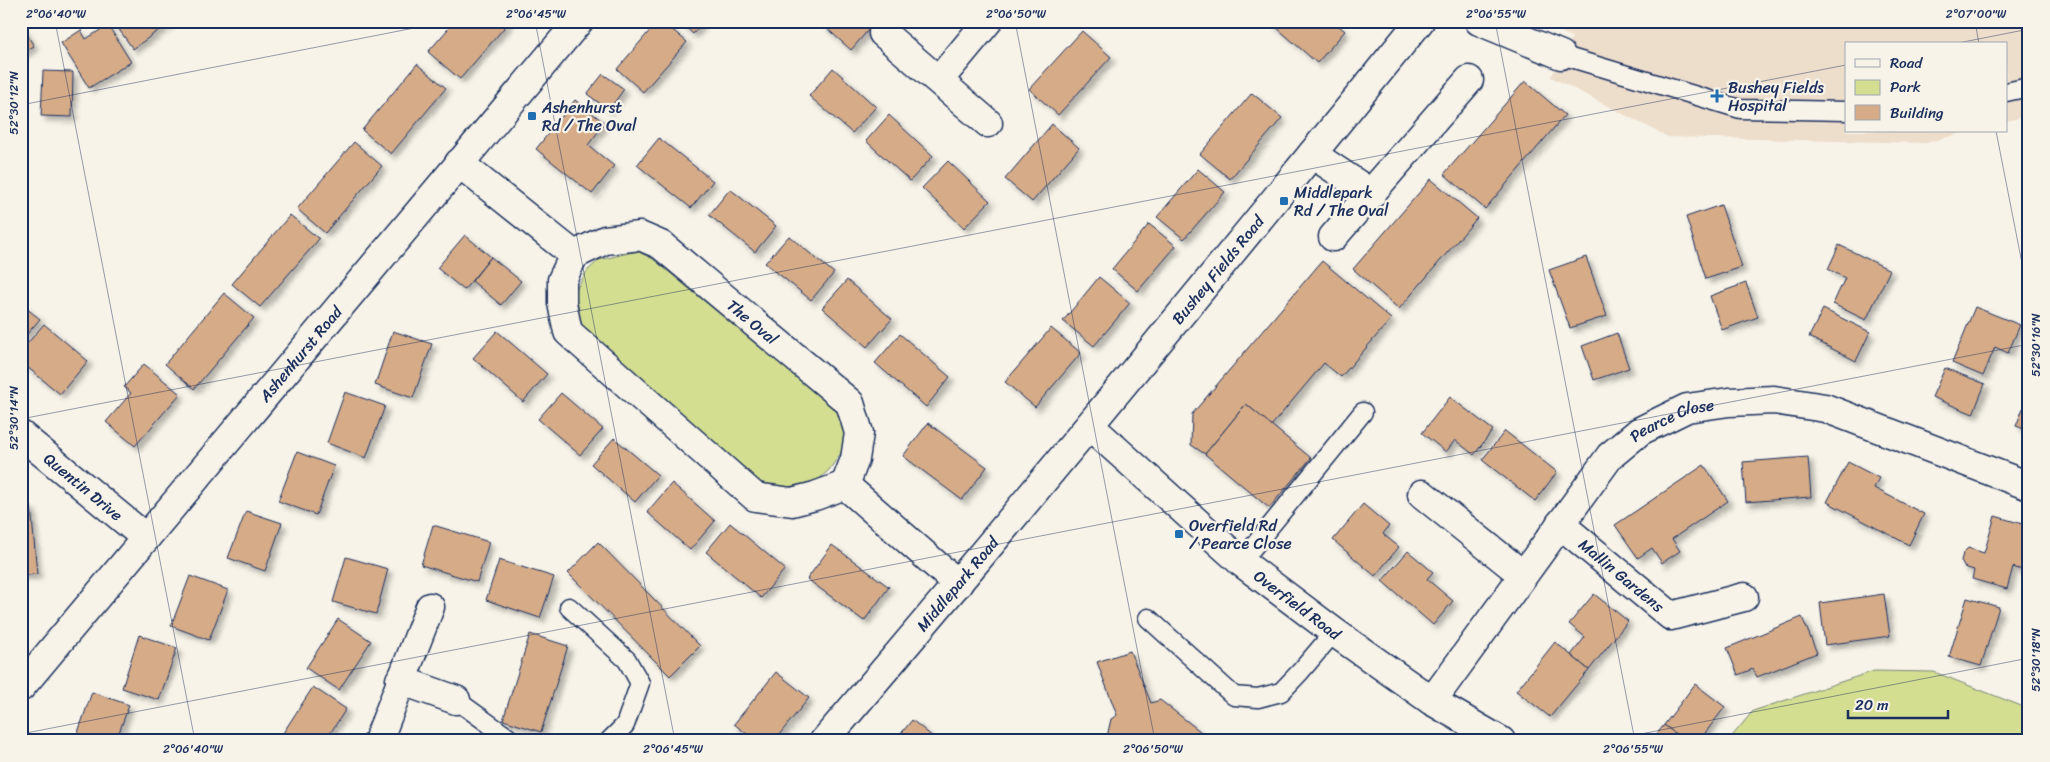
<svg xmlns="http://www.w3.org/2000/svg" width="2050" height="762" font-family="Sriracha,sans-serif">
<defs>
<filter id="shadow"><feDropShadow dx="4.5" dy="4.5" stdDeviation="2.5" flood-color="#0004"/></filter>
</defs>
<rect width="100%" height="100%" fill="#f7f3e8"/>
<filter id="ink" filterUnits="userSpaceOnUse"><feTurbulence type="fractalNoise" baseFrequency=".02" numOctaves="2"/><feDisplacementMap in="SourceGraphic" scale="10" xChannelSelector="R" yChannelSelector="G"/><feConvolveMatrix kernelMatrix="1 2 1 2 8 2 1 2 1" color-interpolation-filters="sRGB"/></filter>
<g filter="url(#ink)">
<path fill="#edddcb" d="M1535,21h494v95l-23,5v-77h-160v87h123l-43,12 -258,-6 -117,-60 21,-40z"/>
<g fill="#d3de91" stroke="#778678">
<path d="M637,251l16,8 184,150 6,15 2,16 -4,13 -12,17 -12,11 -39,8 -21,-8 -180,-157 -4,-21 4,-15 10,-17 12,-11z"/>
<path d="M1874,671l60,1 95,37v32h-301l25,-30z"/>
</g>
<g fill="#d6ab87" stroke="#1b2f5e" filter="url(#shadow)">
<path d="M113,21h58l-38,28z"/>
<path d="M455,21h55l-50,58 -32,-27z"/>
<path d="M658,21h4l25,21 -44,50 -26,-23z"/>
<path d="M679,21h25l-11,13z"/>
<path d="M826,21h50l-25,29 -28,-25z"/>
<path d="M1269,21h64l12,10 -28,32z"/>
<path d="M21,25l13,21 -13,8z"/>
<path d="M108,25l23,37 -42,26 -28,-45 20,-13 5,9z"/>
<path d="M1082,31l29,26 -53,58 -29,-26z"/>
<path d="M417,64l29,24 -55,66 -29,-24z"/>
<path d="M833,68l43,39 -24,26 -43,-37z"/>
<path d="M43,71l30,1 -1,45 -31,-1z"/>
<path d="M603,74l21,15 -15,21 -22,-16z"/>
<path d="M1525,81l40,34 -80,94 -41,-35z"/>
<path d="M1252,93l30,25 -52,61 -30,-25z"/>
<path d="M575,100l30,23 -17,22 26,21 -22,28 -56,-45z"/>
<path d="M889,115l44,41 -23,25 -44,-40z"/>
<path d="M1052,124l27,24 -47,54 -27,-23z"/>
<path d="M659,138l54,43 -22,27 -54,-43z"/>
<path d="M354,142l28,24 -57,67 -28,-24z"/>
<path d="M948,161l42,40 -26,27 -42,-40z"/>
<path d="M1198,169l27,23 -41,47 -27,-22z"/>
<path d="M1431,179l46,39 -78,91 -46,-40z"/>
<path d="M730,189l46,37 -21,26 -46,-37z"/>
<path d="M1721,205l21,62 -36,12 -20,-62z"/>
<path d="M290,215l29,24 -59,68 -28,-23z"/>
<path d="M1149,224l27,22 -38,45 -26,-22z"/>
<path d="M465,235l26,22 -27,33 -27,-22z"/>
<path d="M789,236l45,37 -23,27 -46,-37z"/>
<path d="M1839,245l51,25 -24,50 -33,-16 12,-26 -17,-9z"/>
<path d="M491,257l30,24 -20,24 -29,-24z"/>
<path d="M1586,257l21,59 -37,12 -21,-58z"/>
<path d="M1322,261l69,58 -50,58 -17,-14 -53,63 -25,-22 -41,50 -14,-9 1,-31z"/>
<path d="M1099,277l31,26 -36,43 -31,-25z"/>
<path d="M847,280l45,39 -25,28 -45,-39z"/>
<path d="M1746,283l12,34 -36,13 -12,-34z"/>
<path d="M224,293l30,25 -60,71 -29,-25z"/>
<path d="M21,304l19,15 -19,22z"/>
<path d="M1975,307l45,18 -12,28 -13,-6 -12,29 -31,-13z"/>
<path d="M1823,309l47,23 -14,29 -47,-24z"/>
<path d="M44,324l44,37 -28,33 -39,-32v-11z"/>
<path d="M1051,328l30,25 -46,54 -30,-25z"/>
<path d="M393,331l39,13 -19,54 -38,-13z"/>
<path d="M497,331l50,43 -24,28 -50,-44z"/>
<path d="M1617,333l12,35 -35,12 -12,-34z"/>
<path d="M900,334l50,43 -24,30 -51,-44z"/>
<path d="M144,364l36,30 -45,52 -29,-24 25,-29 -7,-6z"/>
<path d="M1945,368l40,16 -12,30 -41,-17z"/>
<path d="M345,392l40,14 -19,52 -39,-15z"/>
<path d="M561,393l42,36 -23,26 -42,-36z"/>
<path d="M2029,393v38l-13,-5z"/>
<path d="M1450,397l43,33 -19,25 -19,-15 -9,12 -24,-19z"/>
<path d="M1246,404l65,54 -42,50 -64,-54z"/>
<path d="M928,423l59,44 -25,33 -59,-44z"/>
<path d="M1505,431l52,41 -22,29 -53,-41z"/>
<path d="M614,438l44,37 -23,27 -44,-38z"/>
<path d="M297,452l37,14 -18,49 -38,-14z"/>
<path d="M1808,457l3,40 -65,5 -3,-40z"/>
<path d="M1848,462l31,16 -5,10 50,26 -15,31 -82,-43z"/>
<path d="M1704,465l24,36 -56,38 8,12 -18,12 -10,-15 -14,10 -23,-33z"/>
<path d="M672,483l43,38 -25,29 -43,-38z"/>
<path d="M1363,504l26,22 -6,8 16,13 -24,29 -42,-36z"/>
<path d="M31,506l6,68 -16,2v-69z"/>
<path d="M246,511l36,12 -17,48 -37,-13z"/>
<path d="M1995,516l34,10v32l-4,13 -12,-4 -6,22 -35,-10 2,-9 -10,-3 -3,-6 2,-8 5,-5 16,5z"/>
<path d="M730,523l55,46 -24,29 -55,-46z"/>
<path d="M433,525l56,17 -12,40 -56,-17z"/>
<path d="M598,542l102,104 -30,30 -102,-103z"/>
<path d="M832,545l57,42 -25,34 -57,-42z"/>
<path d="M1408,551l25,21 -6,7 26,22 -20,24 -51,-44z"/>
<path d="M346,557l42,12 -12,45 -43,-12z"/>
<path d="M499,560l55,17 -14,41 -54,-18z"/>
<path d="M190,576l38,14 -19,50 -38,-14z"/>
<path d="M1594,594l34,27 -39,49 -18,-15 14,-18 -16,-13z"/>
<path d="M1884,594l6,42 -65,9 -5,-42z"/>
<path d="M1967,598l32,9 -18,59 -32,-9z"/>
<path d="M1802,617l15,36 -60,24 -4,-8 -15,6 -11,-27z"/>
<path d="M338,619l33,22 -32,49 -33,-22z"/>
<path d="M530,634l38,12 -27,86 -38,-12z"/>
<path d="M139,635l38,13 -18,52 -37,-12z"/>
<path d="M1555,642l34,28 -39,47 -34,-26z"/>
<path d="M1130,651l21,52 9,-3 45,35 32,6h-131l5,-22 6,-4 -20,-53z"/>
<path d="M776,672l33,26 -35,43h-18l-22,-17z"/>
<path d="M1695,684l30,23 -26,34h-14l-21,-16z"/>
<path d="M313,687l33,22 -21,32h-36l-8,-5z"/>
<path d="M92,692l37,13 -13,36h-41z"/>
<path d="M912,720l26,21h-43z"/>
<path d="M1664,725l21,16h-34z"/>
</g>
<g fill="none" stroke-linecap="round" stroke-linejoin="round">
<defs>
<g id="lane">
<path d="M1561,55l179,54 106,2"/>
<path d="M2006,92l23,-5"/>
<path d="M1241,562l122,-150"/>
<path d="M569,607l58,53 13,23 -15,42 -16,16"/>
<path d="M1148,618l86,78 24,2 23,-6 19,-20 34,-40"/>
<path d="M456,700l57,41"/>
</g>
<g id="street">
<path d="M1479,21l82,34"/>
<path d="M883,33l105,90"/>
<path d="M939,80l49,-59"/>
<path d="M1312,154l60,40"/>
<path d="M459,163l115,92 -12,25v23l6,29 187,165 37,5 23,-6 30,-11 113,99"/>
<path d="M1333,237l136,-157"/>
<path id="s1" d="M574,255l31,-15 35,-4 21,9 189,158 9,30 -4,26 -10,26"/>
<path id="s2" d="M1090,426l151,136 93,70 98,69 69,40"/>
<path id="s3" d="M21,435l125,103"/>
<path d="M1422,494l101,81"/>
<path id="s4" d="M1560,524l111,92 73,-19"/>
<path d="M400,680l56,20"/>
<path id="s5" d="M21,687l558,-666"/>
<path id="s6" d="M1432,701l178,-245 30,-25 47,-23 42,-6 45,-2 51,8 204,78"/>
<path d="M378,741l52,-134"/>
<path id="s7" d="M824,741c203,-237 400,-478 596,-720"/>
</g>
</defs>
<use href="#lane" stroke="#1b2f5e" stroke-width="21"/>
<use href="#street" stroke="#1b2f5e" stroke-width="31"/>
<use href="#lane" stroke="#f7f3e8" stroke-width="18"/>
<use href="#street" stroke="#f7f3e8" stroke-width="28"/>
</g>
</g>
<path fill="none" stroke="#1b2f5e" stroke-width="1" stroke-opacity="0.45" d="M55,21l140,720M535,21l140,720M1015,21l140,720M1495,21l140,720M1975,21l4,23M1953,44l76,-15M21,105l429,-84M1996,131l33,168M21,419l1825,-354M21,734l2008,-390M1605,741l424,-83"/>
<g fill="#1f6fb2" stroke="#f7f3e8" stroke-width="2">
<path d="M1714.5 88.5h5v5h5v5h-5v5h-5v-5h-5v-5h5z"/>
<rect x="527" y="111" width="10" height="10" rx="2.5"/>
<rect x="1279" y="196" width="10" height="10" rx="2.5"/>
<rect x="1174" y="529" width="10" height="10" rx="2.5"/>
</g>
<g text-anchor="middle" stroke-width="4.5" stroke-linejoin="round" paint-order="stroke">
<g font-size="16" fill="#1b2f5e" stroke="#f7f3e8" text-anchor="start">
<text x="1728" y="93">Bushey Fields<tspan x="1728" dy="18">Hospital</tspan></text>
<text x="542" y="113">Ashenhurst<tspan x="542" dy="18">Rd / The Oval</tspan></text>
<text x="1294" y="198">Middlepark<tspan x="1294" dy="18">Rd / The Oval</tspan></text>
<text x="1189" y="531">Overfield Rd<tspan x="1189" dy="18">/ Pearce Close</tspan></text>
</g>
<g font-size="16" fill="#1b2f5e" stroke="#f7f3e8">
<text dy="6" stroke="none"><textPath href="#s7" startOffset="614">Bushey Fields Road</textPath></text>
<text dy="6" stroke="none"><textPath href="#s1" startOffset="212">The Oval</textPath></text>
<text dy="6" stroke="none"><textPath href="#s5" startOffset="435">Ashenhurst Road</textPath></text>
<text dy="6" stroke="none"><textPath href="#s6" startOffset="376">Pearce Close</textPath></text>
<text dy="6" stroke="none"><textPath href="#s3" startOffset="81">Quentin Drive</textPath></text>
<text dy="6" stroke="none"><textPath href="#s4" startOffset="80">Mallin Gardens</textPath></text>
<text dy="6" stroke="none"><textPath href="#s7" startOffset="206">Middlepark Road</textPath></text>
<text dy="6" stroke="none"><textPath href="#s2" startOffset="274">Overfield Road</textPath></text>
</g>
</g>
<rect width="2050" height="762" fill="none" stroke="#f7f3e8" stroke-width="55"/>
<rect x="1845" y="42" width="162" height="90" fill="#f7f3e8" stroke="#9fa5b1"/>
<rect x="1855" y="59" width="25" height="8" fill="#f7f3e8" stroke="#9fa5b1"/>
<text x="1890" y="68" font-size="15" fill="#1b2f5e">Road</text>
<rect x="1855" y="80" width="25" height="15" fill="#d3de91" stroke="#9fa5b1"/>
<text x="1890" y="92" font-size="15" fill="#1b2f5e">Park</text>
<rect x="1855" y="105" width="25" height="15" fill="#d6ab87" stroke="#9fa5b1"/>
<text x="1890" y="118" font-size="15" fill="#1b2f5e">Building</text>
<path d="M1848 710v8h100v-8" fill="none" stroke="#1b2f5e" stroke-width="2.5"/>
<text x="1855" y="710" font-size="15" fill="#1b2f5e" stroke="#f7f3e8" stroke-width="4" paint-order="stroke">20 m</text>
<rect x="28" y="28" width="1994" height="706" fill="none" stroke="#1b2f5e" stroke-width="2"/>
<g font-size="12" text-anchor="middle" fill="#1b2f5e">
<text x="56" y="18">2°06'40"W</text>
<text x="536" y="18">2°06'45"W</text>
<text x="1016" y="18">2°06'50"W</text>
<text x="1496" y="18">2°06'55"W</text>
<text x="1976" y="18">2°07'00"W</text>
<text transform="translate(14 103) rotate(-90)" y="4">52°30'12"N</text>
<text transform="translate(2036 345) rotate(-90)" y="4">52°30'16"N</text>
<text transform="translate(14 418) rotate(-90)" y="4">52°30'14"N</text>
<text transform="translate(2036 660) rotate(-90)" y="4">52°30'18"N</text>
<text x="193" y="753">2°06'40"W</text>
<text x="673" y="753">2°06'45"W</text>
<text x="1153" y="753">2°06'50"W</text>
<text x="1633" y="753">2°06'55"W</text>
</g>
</svg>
